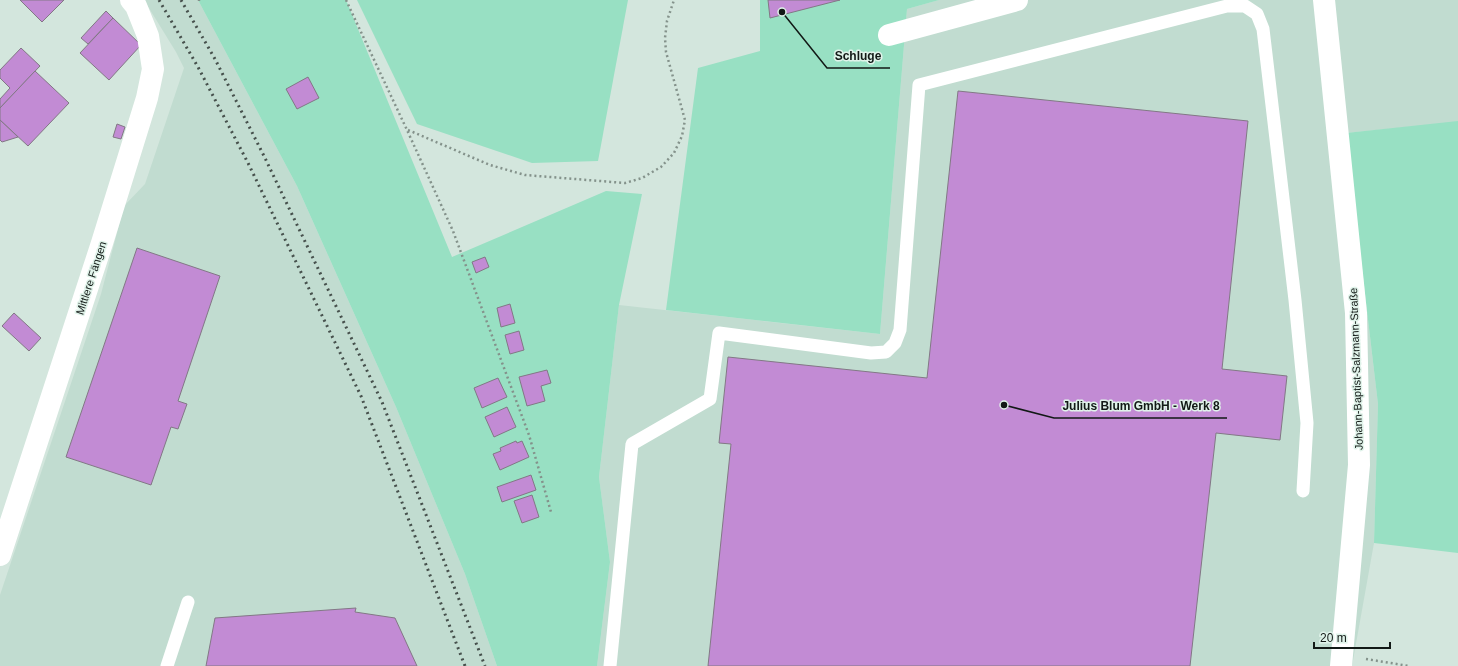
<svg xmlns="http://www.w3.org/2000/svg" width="1458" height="666" font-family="Arial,sans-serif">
<rect width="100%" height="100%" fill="#d3e6dd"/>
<g fill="#c1dcd0">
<path d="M144,0h54l99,186 99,221 69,167 32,92h-497v-71l101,-301 23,-88 21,-22 39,-116 -8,-16z"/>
<path d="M939,0h519v122l-112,11 32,271 -4,139 -22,123h-755l13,-104 -11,-85 20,-172 261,29 27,-325z"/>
</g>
<g fill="#98e0c3">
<path d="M198,0h148l106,257 154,-66 36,3 -23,111 -20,172 11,85 -13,104h-100l-32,-92 -69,-167 -99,-221z"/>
<path d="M357,0h271l-30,161 -66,2 -115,-39z"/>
<path d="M760,0h179l-32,9 -27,325 -214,-24 32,-242 62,-17z"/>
<path d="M1458,121v432l-84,-10 4,-139 -32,-271z"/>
</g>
<g fill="#c28bd4" stroke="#827885">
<path d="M20,0h44l-22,22z"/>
<path d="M768,0h72l-70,18z"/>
<path d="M106,11l7,7 -25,26 -7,-6z"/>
<path d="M113,18l28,27 -32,35 -29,-27z"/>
<path d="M21,48l19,18 -40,42v-9l10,-11 -10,-10v-8z"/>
<path d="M35,71l34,32 -41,43 -28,-26v-12z"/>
<path d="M308,77l11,21 -22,11 -11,-20z"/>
<path d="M958,91l290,30 -26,248 65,7 -7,64 -64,-7 -26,233h-482l23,-222 -12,-1 9,-86 199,21z"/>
<path d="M0,120l18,17 -16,5 -2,-2z"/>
<path d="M117,124l8,3 -4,12 -8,-2z"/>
<path d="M137,248l83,28 -42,125 9,3 -9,25 -7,-2 -20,58 -85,-28z"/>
<path d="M485,257l4,10 -13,6 -4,-11z"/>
<path d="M510,304l5,19 -14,4 -4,-19z"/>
<path d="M14,313l27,25 -12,13 -27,-25z"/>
<path d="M519,331l5,19 -14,4 -5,-19z"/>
<path d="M547,370l4,13 -10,3 4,15 -18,5 -8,-29z"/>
<path d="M498,378l9,19 -25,11 -8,-20z"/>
<path d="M507,407l9,20 -22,10 -9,-20z"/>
<path d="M516,441l1,2 5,-2 7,16 -29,13 -7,-16 8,-3 -1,-3z"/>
<path d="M531,475l5,15 -34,12 -5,-15z"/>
<path d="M532,495l7,22 -17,6 -8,-22z"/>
<path d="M356,608l-1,4 40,6 22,48h-211l9,-48z"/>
</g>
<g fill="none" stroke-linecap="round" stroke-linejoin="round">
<g stroke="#84928b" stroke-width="2.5" stroke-dasharray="2 3" stroke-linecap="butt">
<path d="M346,0l61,130 46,101 76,204 22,77"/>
<path d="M199,1v-1"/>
<path d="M408,130l82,35 35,10 100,8 17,-5 19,-11 13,-14 8,-17 3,-16 -19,-68 -1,-14 2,-17 7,-21"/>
<path d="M1366,659l43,7"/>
</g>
<g stroke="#fff" stroke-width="13">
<path d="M167,666l21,-64"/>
<path d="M610,666l22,-222 78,-45 9,-66 152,20 15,-1 9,-9 5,-13 19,-245 308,-79h18l12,8 6,15 32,271 12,123 -4,68"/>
</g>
<g stroke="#fff" stroke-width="22">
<path d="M1324,0l32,313 3,152 -18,201"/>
<path d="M889,35l128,-35"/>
<path d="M0,555l102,-312 45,-145 6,-29 -5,-33 -12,-30 -5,-6"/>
</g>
<g stroke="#46504c" stroke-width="3" stroke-dasharray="2 4" stroke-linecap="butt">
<path d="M159,0l39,67 50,96 113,233 104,270"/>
<path d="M181,0l34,59 49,97 118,246 103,264"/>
</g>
</g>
<g text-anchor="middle" stroke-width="3" stroke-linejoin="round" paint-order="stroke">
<g font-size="11" fill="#121916" stroke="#e0f3ea">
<text transform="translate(91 278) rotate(-72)" y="4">Mittlere Fängen</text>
<text transform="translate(1356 369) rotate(-92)" y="4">Johann-Baptist-Salzmann-Straße</text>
</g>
</g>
<path fill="none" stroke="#121916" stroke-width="1.5" d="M782 12L827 68H890M1004 405L1054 418H1227"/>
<g fill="#121916" stroke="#e0f3ea" stroke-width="1.5">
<circle cx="782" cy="12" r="4"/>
<circle cx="1004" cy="405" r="4"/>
</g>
<g font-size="12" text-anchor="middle" font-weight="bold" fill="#121916" stroke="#e0f3ea" stroke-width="3" stroke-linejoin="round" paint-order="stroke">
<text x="858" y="60">Schluge</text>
<text x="1141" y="410">Julius Blum GmbH - Werk 8</text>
</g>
<path d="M1314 642v6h76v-6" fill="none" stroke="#121916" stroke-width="2"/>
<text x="1320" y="642" font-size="12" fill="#121916" stroke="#e0f3ea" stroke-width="3" paint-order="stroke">20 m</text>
</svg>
